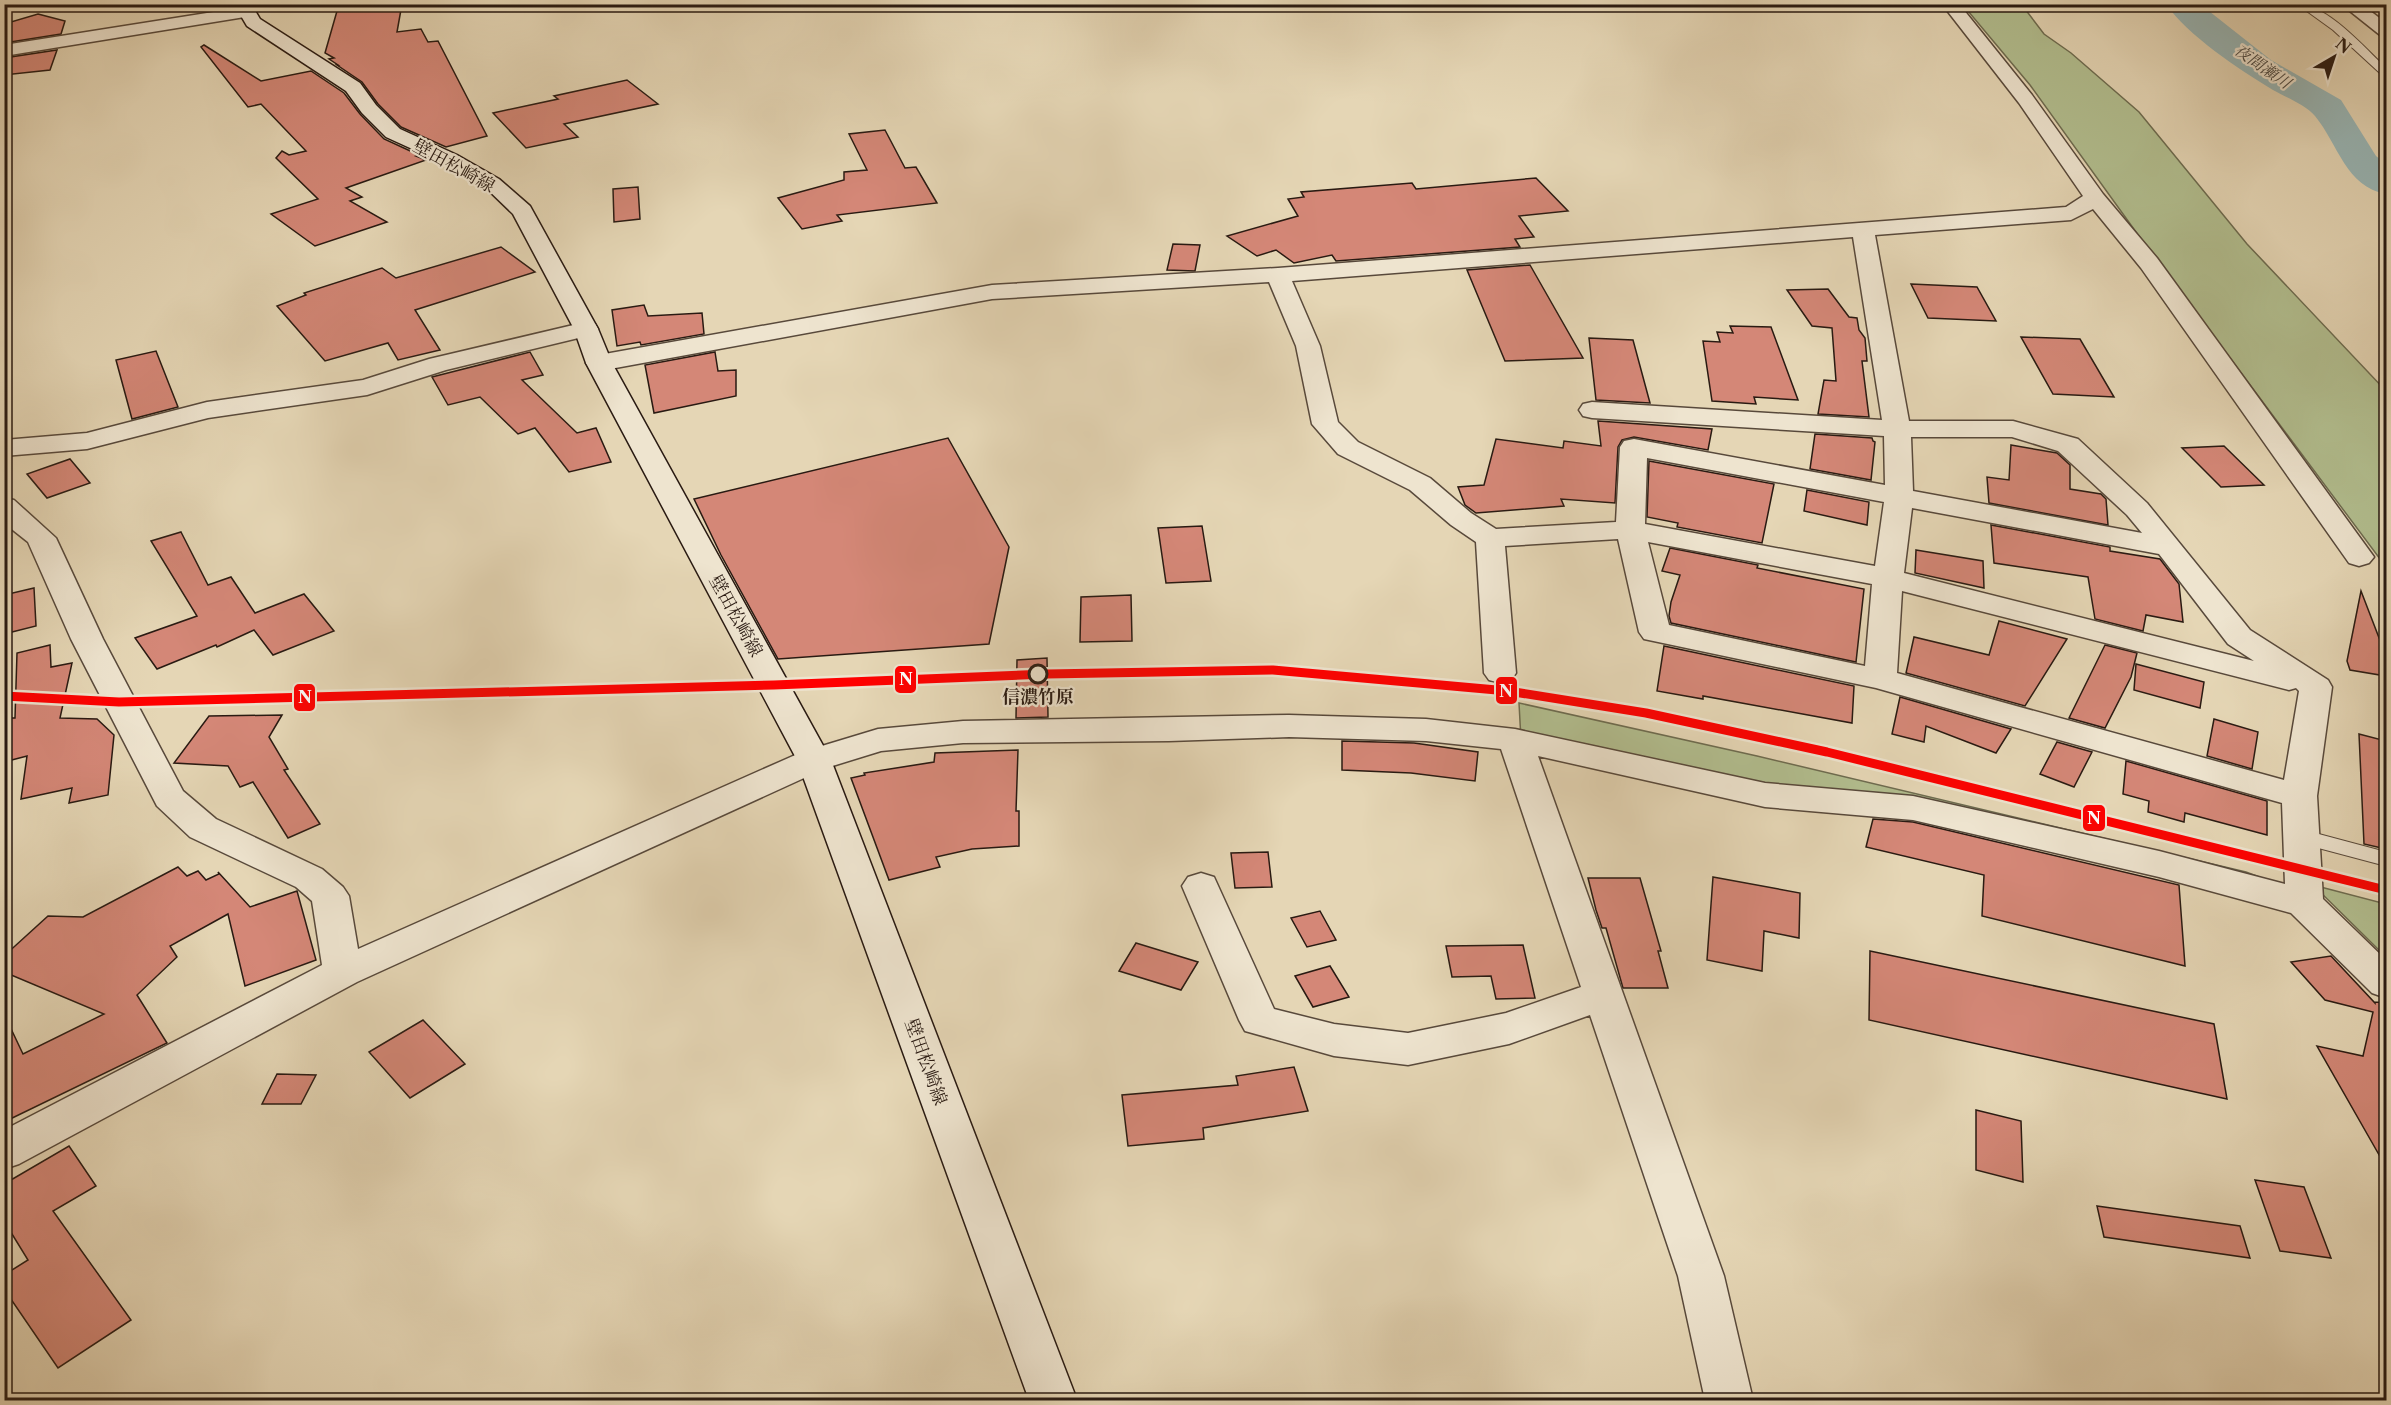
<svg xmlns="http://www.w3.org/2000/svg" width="2391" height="1405" font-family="'Libre Caslon Text','Noto Serif JP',serif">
<rect width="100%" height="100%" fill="#e5d6b5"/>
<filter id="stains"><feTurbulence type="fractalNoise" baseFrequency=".00333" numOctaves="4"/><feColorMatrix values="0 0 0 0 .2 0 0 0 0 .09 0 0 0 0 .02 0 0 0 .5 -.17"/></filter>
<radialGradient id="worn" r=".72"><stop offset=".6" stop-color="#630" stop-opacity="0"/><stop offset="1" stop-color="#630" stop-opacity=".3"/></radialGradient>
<g fill="#b2be8f" stroke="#6e6c50" stroke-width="1.5">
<path d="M1963,5h59l22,29 27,19 68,59 108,132 139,147v176l-250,-335 -106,-147z"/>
<path d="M1519,703l238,53 489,116 24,9 -505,-91 -244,-50z"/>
<path d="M2313,885l73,19v53z"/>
</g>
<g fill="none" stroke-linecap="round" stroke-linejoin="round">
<path fill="#99b7b7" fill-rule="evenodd" d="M2166,4h34l71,56 70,40 35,56 10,8v30c-40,-7 -48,-50 -71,-78 -9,-11 -30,-19 -42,-26 -33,-20 -86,-55 -107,-86z"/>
</g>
<g fill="#d48777" stroke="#291a12" stroke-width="1.5">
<path d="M339,4h63l-5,28 24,-3 7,13 10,-1 49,95 -41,11 -45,-20 -23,-23 -16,-22 -25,-17h1l-9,-6 5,-1 -9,-5z"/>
<path d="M38,14l27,7 -4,13 -57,9v-19z"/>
<path d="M204,45l57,36 50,-10 33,22 16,21 24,25 35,16 -3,1 10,4 -80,28 16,9 -12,4 37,21 -72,24 -44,-32 47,-15 -42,-41 6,-7 7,4 17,-4 -45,-47 -13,3 -47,-60z"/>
<path d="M57,50l-7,20 -46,5v-17z"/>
<path d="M627,80l31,24 -94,20 14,13 -52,11 -33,-35 65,-14 -4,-3z"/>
<path d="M885,130l20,38 11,-1 21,36 -100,12 5,6 -40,8 -24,-31 66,-18v-8l23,-2 -18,-36z"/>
<path d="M1536,178l32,33 -49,5 15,21 -19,2 5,8 -184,14 -4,-6 -38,8 -18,-13 -19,6 -30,-20 71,-20 -10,-17 16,-2 -3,-5 111,-9 4,6z"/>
<path d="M638,187l2,32 -26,3 -1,-33z"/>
<path d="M1173,244l27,1 -5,26 -28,-1z"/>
<path d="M501,247l34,25 -120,38 25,40 -42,10 -10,-17 -63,18 -48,-55 29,-11 -2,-2 78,-25 14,10z"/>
<path d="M1530,265l53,93 -78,3 -38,-91z"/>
<path d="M1911,284l66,3 19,34 -68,-3z"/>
<path d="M1828,289l21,28 8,1 2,12 6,8 2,23h-5l7,56 -51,-3 6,-34 12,1 -4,-53 -20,-2 -25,-36z"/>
<path d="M644,305l4,11 54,-3 2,21 -63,11 -1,-3 -23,4 -5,-36z"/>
<path d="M1730,326l41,1 27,73 -44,-3 2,7 -44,-3 -9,-60 17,1 -3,-10 16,1z"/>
<path d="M2021,337l59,2 34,58 -61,-3z"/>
<path d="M1589,338l44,2 17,63 -54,-3z"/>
<path d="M156,351l22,56 -46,12 -16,-59z"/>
<path d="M530,352l13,23 -21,5 55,53 19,-5 15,34 -42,10 -34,-44 -17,6 -38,-37 -32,8 -16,-28z"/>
<path d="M715,352l3,19 18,-1v26l-82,17 -9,-48z"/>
<path d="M1598,421l114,8 -4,21 -74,-13 -12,3 -4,7 -3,56 -54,-4 3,7 -88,7 -11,-8 -7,-18 26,-2 12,-46 67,9 1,-7 37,5z"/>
<path d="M1815,434l57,4 1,3 2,1 -4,38 -61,-11z"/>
<path d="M948,438l61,109 -20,97 -211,15 -57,-104 -27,-56z"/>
<path d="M2011,445l46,8 13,12v24l31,5 5,5 2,26 -119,-22 -2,-26 22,3z"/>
<path d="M2224,446l40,39 -43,2 -39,-39z"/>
<path d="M70,459l20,24 -43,15 -20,-24z"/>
<path d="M1649,461l125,23 -12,59 -85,-16 1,-4 -31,-6z"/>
<path d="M1807,490l62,12 -2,23 -63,-14z"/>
<path d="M1991,525l119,22v4l50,8 19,25 4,38 -37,-7 -3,16 -48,-12 -7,-42 -94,-14z"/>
<path d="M1202,526l9,55 -45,2 -8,-55z"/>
<path d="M181,532l27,53 23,-8 24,36 49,-19 30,37 -61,24 -19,-25 -37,17 -1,-2 -59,24 -22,-31 62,-22 -46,-75z"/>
<path d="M1670,548l88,17 -1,3 107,21 -8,73 -185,-39 -2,-7 2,-14 9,-27 -18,-4z"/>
<path d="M1916,550l67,11 1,27 -69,-15z"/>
<path d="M34,588l2,38 -32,8v-39z"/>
<path d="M2361,591l25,65v20l-36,-6 -3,-9z"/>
<path d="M1131,595l1,46 -52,1 1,-45z"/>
<path d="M1999,621l68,18 -42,67 -119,-33 8,-36 75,18z"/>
<path d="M50,645l1,22 21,-4 -12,55 37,1 17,16 -6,60 -39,8 3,-15 -51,11 6,-43 -23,6v-44h11l2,-65z"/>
<path d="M2105,645l32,8 -6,24 -26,51 -36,-10z"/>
<path d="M1664,646l190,40 -2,37 -149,-27v3l-46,-8z"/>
<path d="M1047,658l1,59 -32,1 1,-58z"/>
<path d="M2136,664l68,18 -4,26 -66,-18z"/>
<path d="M1900,697l111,32 -15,24 -70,-27 -2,16 -32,-8z"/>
<path d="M282,715l-13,22 19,32 -4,1 36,54 -32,14 -35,-56 -13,5 -12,-21 -54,-3 35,-47z"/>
<path d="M2214,719l44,13 -6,37 -45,-13z"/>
<path d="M2359,734l27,7v108l-22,-5z"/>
<path d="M1342,741l72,2 64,9 -3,29 -64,-8 -69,-3z"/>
<path d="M2057,742l35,10 -18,35 -34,-13z"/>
<path d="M1018,750l-2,61h3v35l-47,3 -36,8 4,10 -51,13 -38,-102 14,-3 -1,-2 70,-11 1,-9z"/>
<path d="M2126,761l141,40v34l-82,-22 -1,9 -36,-10 1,-11 -26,-7z"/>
<path d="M1873,819l40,3 266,63 6,81 -203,-50 2,-41 -118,-28z"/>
<path d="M1268,852l4,35 -37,1 -4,-35z"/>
<path d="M178,867l9,9 11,-5 8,9 13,-6 -1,-2 32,35 47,-16 19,69 -71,26 -17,-72 -58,32 7,11 -40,38 30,48 -163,79v-108l19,40 81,-40 -100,-42v-16l44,-40 35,1z"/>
<path d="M1713,877l87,16 -1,45 -35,-7 -2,40 -55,-11z"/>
<path d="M1588,878h52l21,73h-3l10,37h-45l-17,-60h-4l-6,-18z"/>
<path d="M1320,911l16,29 -29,7 -16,-29z"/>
<path d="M1136,943l62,19 -17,28 -62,-19z"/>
<path d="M1523,945l12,53 -39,1 -5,-23 -39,1 -6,-31z"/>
<path d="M1870,951l344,73 13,75 -358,-79z"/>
<path d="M2331,956l44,47v-1l11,1v164l-69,-121 46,10 10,-44 -48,-12 -34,-38z"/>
<path d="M1330,966l19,31 -36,10 -18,-31z"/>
<path d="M423,1020l42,44 -55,34 -41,-46z"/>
<path d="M1294,1067l14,44 -105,17 1,11 -76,7 -6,-51 116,-10 -2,-9z"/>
<path d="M277,1074l39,1 -15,29h-39z"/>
<path d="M1976,1110l45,11 2,61 -47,-12z"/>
<path d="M69,1146l27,40 -43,25 78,109 -73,48 -54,-79v-14l24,-15 -24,-39v-37z"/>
<path d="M2255,1180l49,7 27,71 -51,-7z"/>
<path d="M2097,1206l143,20 10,32 -146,-21z"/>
</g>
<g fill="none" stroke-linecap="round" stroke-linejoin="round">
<defs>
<g id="lane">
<path d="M2297,4c30,0 68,44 89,64v8l-4,-1 -49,-45z"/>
<path d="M2300,829l86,23v14l-94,-25 -3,-5 3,-5z"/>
</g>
<g id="street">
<path d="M1942,4h17l73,91 71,99 54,64 217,299 -5,6 -10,3 -10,-3 -208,-295 -48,-59 -22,11 -196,15 34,186h104l65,18 69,64 103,127 78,50 4,7 -15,109 6,103 63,61v38l-14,-5 -81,-80 -132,-36 -246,-57 -148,-13 -227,-51 186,520 29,124h-48l-27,-124 -88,-261 -81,29 -101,21 -74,-9 -89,-25 -6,-11 -57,-134 6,-9 13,-4 13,4 60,132 60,15 74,9 98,-20 75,-26 -80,-238 -75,-8 -137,-4 -120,4 -206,2 -82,8 -55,17 -469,214 -338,182 -15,5v-39l318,-165 -10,-64 -16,-14 -106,-50 -33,-31 -86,-167 -43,-97 -24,-19v-25l10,2 42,38 47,101 80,152 33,28 106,50 21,18 6,9 9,53 444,-197 76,-23 85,-8 326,-6 137,4 89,10 250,54 148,13 246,55 126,33 -3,-81 -406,-115 -232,-49 -5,-7 -21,-93 -113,7 11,127 -5,7 -11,3 -11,-3 -5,-7 -8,-131 -25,-17 -41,-35 -72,-36 -26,-30 -16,-78 -27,-64 -277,17 -393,72 -9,-3 -4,-5 4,-5 9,-3 393,-70 286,-17 788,-61 17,-11 -64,-93zM1853,237l29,183 -290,-18 -9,2 -4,6 4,6 9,2 292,18 1,49 -251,-46 -10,2 -4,6 -4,75 -120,7 -25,-16 -41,-35 -72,-36 -20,-20 -18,-76 -28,-65zM1911,437h101l46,14 69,64 15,18 -229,-42zM1647,458l237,44 -9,64 -230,-42zM1912,508l247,46 69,90 26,17 -350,-88zM1648,542l224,42 -7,82 -196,-41zM1902,591l387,99 7,-2 3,3 -15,89 -387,-107z"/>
<path d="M2341,4h20l25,19v13l-6,-1z"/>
<path d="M245,7l6,1 3,4 -3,4 -247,40v-11z"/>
<path d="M586,322l9,2 3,5 -3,5 -149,36 -79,25 -159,23 -121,31 -83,7v-16l83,-7 120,-31 156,-22 66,-21z"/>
</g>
<path id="secondary" d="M234,4h17l9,15 100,64 16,22 24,24 57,26 42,24 31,27 68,123 14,34 219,397 246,640h-48l-232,-640 -211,-397 -12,-34 -61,-115 -28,-27 -42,-24 -57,-26 -24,-24 -16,-22 -99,-65z"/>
</defs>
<use href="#lane" stroke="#58493b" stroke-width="2"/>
<use href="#street" stroke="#58493b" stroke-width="3"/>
<use href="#secondary" stroke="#291a12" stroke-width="3"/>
<use href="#lane" fill="#eee4cf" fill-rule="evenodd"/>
<use href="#street" fill="#eee4cf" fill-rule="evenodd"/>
<use href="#secondary" fill="#eee4cf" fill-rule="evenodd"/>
<defs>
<path id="rail-1" d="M4,696l115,6 655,-17 273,-11 226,-4 235,21 138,22 181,39 559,138"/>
</defs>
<use href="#rail-1" stroke="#eee4cf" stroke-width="14"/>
<use href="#rail-1" stroke="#f00" stroke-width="9"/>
</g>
<circle fill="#eee4cf" stroke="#291a12" stroke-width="3" cx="1038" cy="674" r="9"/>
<g text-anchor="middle" stroke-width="4.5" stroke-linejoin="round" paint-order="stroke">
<g font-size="16" font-style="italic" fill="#4b4944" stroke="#eee4cf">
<text transform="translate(2263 66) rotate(35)" y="6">夜間瀬川</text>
</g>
<g font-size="18" fill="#291a12" stroke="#eee4cf">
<text transform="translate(454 166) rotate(29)" y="6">壁田松崎線</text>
<text transform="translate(736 616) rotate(61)" y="6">壁田松崎線</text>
<text transform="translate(926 1062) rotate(70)" y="6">壁田松崎線</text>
</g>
<g font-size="18" font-weight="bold" fill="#291a12" stroke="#eee4cf">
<text x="1038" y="703">信濃竹原</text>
</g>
</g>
<g stroke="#eee4cf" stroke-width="2">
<rect x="894" y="665" width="23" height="29" rx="6" fill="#f00"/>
<rect x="1495" y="676" width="23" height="29" rx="6" fill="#f00"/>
<rect x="293" y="683" width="23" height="29" rx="6" fill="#f00"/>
<rect x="2082" y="804" width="24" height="28" rx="6" fill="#f00"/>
</g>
<g font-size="16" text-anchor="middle" font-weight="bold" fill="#fff">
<text x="906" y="685">N</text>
<text x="1506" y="697">N</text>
<text x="305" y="703">N</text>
<text x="2094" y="824">N</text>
</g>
<rect width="2391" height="1405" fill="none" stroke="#e5d6b5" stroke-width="24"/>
<rect x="6" y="6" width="2379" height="1393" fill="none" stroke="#291a12" stroke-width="3"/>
<rect x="12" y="12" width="2367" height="1381" fill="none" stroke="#291a12" stroke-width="1.5"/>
<g transform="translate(2334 57) rotate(39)" stroke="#eee4cf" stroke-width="4.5" paint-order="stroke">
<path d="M0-4.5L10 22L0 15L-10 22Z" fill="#291a12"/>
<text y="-9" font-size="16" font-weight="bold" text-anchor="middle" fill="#291a12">N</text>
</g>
<rect width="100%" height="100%" filter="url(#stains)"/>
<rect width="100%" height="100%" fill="url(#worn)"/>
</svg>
